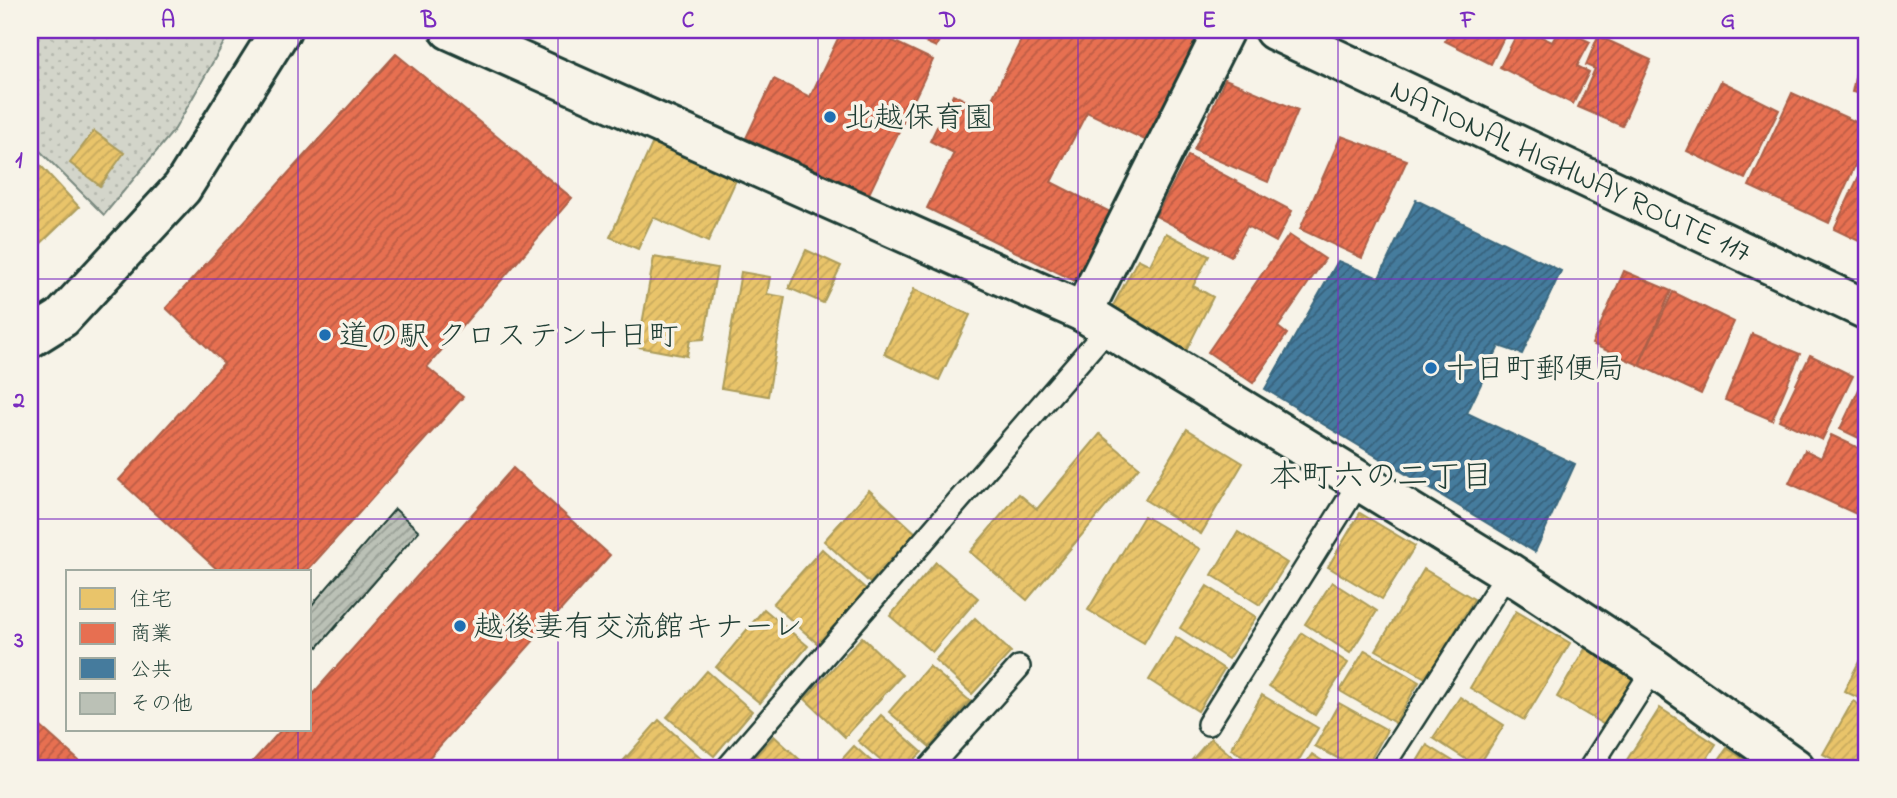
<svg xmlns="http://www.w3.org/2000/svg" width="1897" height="798" font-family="'Indie Flower','Klee One',sans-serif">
<defs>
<pattern id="park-dots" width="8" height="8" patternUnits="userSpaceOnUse" patternTransform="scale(1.75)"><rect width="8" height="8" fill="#d3d5ca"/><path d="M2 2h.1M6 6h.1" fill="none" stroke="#b5b8ae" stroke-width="1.8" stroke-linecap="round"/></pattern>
<pattern id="homes-hatch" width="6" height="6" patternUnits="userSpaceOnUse" patternTransform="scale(1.75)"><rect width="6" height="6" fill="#e9c46a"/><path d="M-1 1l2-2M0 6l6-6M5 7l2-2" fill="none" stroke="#c7a95c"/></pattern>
<pattern id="shops-hatch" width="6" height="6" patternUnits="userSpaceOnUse" patternTransform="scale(1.75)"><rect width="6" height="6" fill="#e76f51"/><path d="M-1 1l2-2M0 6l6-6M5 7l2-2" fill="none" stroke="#bb5c44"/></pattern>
<pattern id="public-hatch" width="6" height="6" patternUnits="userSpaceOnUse" patternTransform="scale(1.75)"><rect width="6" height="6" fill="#457b9d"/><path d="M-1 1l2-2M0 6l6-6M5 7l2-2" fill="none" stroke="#36617a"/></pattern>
<pattern id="building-hatch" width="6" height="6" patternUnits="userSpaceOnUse" patternTransform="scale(1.75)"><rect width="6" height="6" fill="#bbc1b6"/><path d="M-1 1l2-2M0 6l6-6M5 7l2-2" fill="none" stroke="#979e95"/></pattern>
</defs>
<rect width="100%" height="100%" fill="#f7f3e8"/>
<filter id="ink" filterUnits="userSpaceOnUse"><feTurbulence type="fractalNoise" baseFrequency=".0143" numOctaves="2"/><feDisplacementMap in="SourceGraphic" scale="14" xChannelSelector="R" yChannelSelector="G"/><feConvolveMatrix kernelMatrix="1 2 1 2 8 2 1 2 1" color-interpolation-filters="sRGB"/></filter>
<g filter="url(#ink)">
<path fill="url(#park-dots)" stroke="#79897f" stroke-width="2" d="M30,30h201l-56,99 -71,86 -74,-74z"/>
<g fill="url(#homes-hatch)" stroke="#ac9c5a" stroke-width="2">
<path d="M94,131l30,22 -24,33 -30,-23z"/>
<path d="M653,142l83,38 -28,62 -55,-25 -15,32 -28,-12z"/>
<path d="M30,154l49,53 -49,47z"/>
<path d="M1166,233l43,23 -16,30 20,11 -30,60 -76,-40 31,-58 12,6z"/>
<path d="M806,250l35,16 -18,37 -34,-15z"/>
<path d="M654,257l63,11 -13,71 -14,1 -3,16 -49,-9z"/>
<path d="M741,272l29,5 -3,17 18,3 -17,99 -47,-8z"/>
<path d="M914,289l56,26 -31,65 -55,-26z"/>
<path d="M1187,429l56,34 -42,71 -56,-34z"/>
<path d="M1100,434l39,33 -112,133 -57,-48 49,-58 18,15z"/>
<path d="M869,490l47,43 -46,50 -46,-42z"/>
<path d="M1360,513l55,33 -33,53 -54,-32z"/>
<path d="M1144,516l56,33 -56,94 -56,-33z"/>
<path d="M1238,532l49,31 -27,42 -48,-30z"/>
<path d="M822,549l45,41 -49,54 -45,-40z"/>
<path d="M936,562l42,36 -46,54 -42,-36z"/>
<path d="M1424,569l50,30 -47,80 -51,-29z"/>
<path d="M1332,582l45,29 -27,42 -45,-29z"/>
<path d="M1207,586l49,31 -28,42 -48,-31z"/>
<path d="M764,609l44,37 -48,57 -44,-36z"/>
<path d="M1516,611l54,32 -46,77 -54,-32z"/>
<path d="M975,618l36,34 -39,42 -37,-34z"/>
<path d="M1302,633l46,30 -33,52 -46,-29z"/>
<path d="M862,637l40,38 -57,62 -40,-38z"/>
<path d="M1176,637l48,32 -26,42 -49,-31z"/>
<path d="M1867,646v56l-23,-11z"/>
<path d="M1586,647l52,30 -30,50 -51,-30z"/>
<path d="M1365,650l54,32 -24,41 -55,-32z"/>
<path d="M929,666l41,35 -40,46 -41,-35z"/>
<path d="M707,671l45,40 -38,45 -47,-39z"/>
<path d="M1262,695l56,33 -24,40h-31l-32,-19z"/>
<path d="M1460,697l44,28 -26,42 -45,-29z"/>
<path d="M1853,701l14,8v59h-17l-27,-14z"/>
<path d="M1339,703l48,27 -21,38h-10l-41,-22z"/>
<path d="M1660,708l56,36 -15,24h-75l-3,-2z"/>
<path d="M881,715l41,37 -16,16h-17l-31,-27z"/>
<path d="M659,720l50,45 -3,3h-89z"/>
<path d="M774,736l35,32h-65z"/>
<path d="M1211,738l34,30h-60z"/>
<path d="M1427,745l37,23h-51z"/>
<path d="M854,746l25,22h-45z"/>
<path d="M1727,748l30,20h-44z"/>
<path d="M1312,754l21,14h-31z"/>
<path d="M1506,762l11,6h-15z"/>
</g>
<g fill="url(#shops-hatch)" stroke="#ab6048" stroke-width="2">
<path d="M842,30h28l63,30 -65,136 -122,-58 28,-59 36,18z"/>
<path d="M898,30h46l-8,17z"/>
<path d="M1026,30h151l24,11 -50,102 -64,-31 -36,70 59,30 -35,69 -148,-73 27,-55 -24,-12 23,-47 33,17z"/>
<path d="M1450,30h45l10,5 -14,29 -46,-23z"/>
<path d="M1519,30h8l25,12 7,-12h6l25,12 -13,24 12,6 -16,32 -73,-37z"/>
<path d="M1865,30h2v65l-15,-3z"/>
<path d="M1598,36l53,24 -29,66 -44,-19 17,-38 -9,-4z"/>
<path d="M396,54l176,144 -145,169 36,30 -157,175h-86l-101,-92 105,-117 -58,-55z"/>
<path d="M1225,79l73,31 -30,72 -74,-32z"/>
<path d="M1721,81l58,29 -34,69 -58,-28z"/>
<path d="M1792,93l75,34v12l-38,84 -80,-37z"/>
<path d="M1341,136l66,24 -45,98 -62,-29z"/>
<path d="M1188,156l104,55 -16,31 -29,-16 -16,30 -75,-40z"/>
<path d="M1867,159v86l-33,-16z"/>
<path d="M1289,235l36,24 -47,68 9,7 -34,49 -45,-31z"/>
<path d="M1624,271l47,20 -32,74 -47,-21z"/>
<path d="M1673,292l61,30 -33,72 -62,-29z"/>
<path d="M1752,334l48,20 -28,66 -47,-20z"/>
<path d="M1810,355l43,21 -31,64 -43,-20z"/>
<path d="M1862,383l5,2v57l-27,-13z"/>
<path d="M1831,435l36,17v67l-78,-36 16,-33 16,8z"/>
<path d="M513,468l97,87 -190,213h-173l34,-38h29v-33z"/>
<path d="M30,717l57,51h-57z"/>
</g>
<path fill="url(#public-hatch)" stroke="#3a687e" stroke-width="2" d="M1416,200l145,71 -39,83 -23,-8 -32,67 108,51 -40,88 -270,-163 73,-128 41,17z"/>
<path fill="url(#building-hatch)" stroke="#1f3d34" stroke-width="2" d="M395,509l24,22 -101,116 -8,-7v-33z"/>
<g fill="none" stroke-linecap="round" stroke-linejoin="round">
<defs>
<g id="lane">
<path d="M1208,724l152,-243"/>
<path d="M727,768l382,-441"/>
<path d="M929,768l90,-101"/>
<path d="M1382,768l126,-196"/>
<path d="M1590,768l64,-100"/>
</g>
<g id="street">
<path d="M450,30l633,282 425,260 146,96 141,100"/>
<path d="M1083,312l141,-282"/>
</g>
<path id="secondary" d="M30,338l32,-20 120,-130 99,-158"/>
<path id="highway" d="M1274,30l593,280"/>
</defs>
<use href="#lane" stroke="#1f3d34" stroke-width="26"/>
<use href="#street" stroke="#1f3d34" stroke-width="44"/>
<use href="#secondary" stroke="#1f3d34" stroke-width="44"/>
<use href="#highway" stroke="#1f3d34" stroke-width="44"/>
<use href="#lane" stroke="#f7f3e8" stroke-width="21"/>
<use href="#street" stroke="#f7f3e8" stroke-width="38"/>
<use href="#secondary" stroke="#f7f3e8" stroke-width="38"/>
<use href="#highway" stroke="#f7f3e8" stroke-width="38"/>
</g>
</g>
<path fill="none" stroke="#7b2cbf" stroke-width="2" stroke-opacity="0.55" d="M298,30v542M558,30v738M818,30v738M1078,30v738M1338,30v738M1598,30v738M30,279h1837M30,519h1837M298,730v38"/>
<g fill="#1f6fb2" stroke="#f7f3e8" stroke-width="2.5">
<circle cx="830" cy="117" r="7"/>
<circle cx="325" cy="335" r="7"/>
<circle cx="1431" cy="368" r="7"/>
<circle cx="460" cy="626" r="7"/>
</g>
<g text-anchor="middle" stroke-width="7" stroke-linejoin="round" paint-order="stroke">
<g font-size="30" fill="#1f3d34" stroke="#f7f3e8" text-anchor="start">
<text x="844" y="127">北越保育園</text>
<text x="339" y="345">道の駅 クロステン十日町</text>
<text x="1445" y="378">十日町郵便局</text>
<text x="474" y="636">越後妻有交流館キナーレ</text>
</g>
<g font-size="30" fill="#1f3d34" stroke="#f7f3e8">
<text transform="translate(1571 170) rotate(25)" y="10">NATIONAL HIGHWAY ROUTE 117</text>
</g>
<g font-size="32" fill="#1f3d34" stroke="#f7f3e8">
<text x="1381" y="486">本町六の二丁目</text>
</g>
</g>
<rect width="1897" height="798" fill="none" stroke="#f7f3e8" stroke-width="77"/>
<rect x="66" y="570" width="245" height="161" fill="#f7f3e8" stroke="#a1aaa0" stroke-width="2"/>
<rect x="80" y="588" width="35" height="21" fill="#e9c46a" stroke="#a1aaa0" stroke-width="2"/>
<text x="130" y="606" font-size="21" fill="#1f3d34">住宅</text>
<rect x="80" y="623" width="35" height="21" fill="#e76f51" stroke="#a1aaa0" stroke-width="2"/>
<text x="130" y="640" font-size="21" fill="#1f3d34">商業</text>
<rect x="80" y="658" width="35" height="21" fill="#457b9d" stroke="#a1aaa0" stroke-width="2"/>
<text x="130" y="676" font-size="21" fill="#1f3d34">公共</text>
<rect x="80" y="693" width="35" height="21" fill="#bbc1b6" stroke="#a1aaa0" stroke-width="2"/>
<text x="130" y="710" font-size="21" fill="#1f3d34">その他</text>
<rect x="38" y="38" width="1820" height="722" fill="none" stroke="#7b2cbf" stroke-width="2.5"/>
<g font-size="23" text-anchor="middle" font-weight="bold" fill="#7b2cbf">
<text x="168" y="27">A</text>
<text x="429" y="27">B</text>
<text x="688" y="27">C</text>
<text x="948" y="27">D</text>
<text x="1209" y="27">E</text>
<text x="1468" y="27">F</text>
<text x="1728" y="27">G</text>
<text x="19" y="167">1</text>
<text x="19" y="407">2</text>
<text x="19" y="647">3</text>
</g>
</svg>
